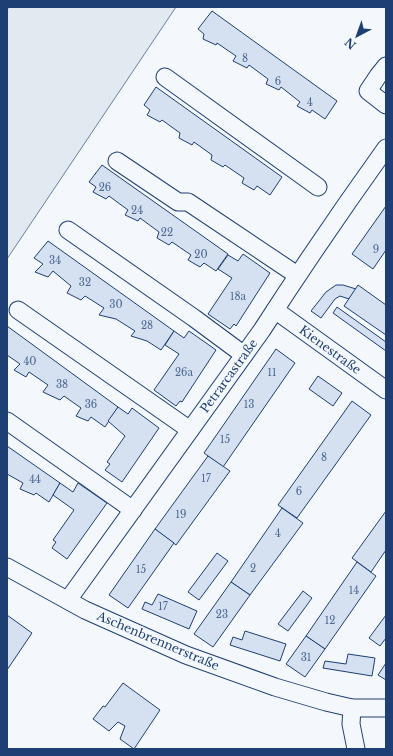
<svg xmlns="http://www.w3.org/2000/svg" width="393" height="756" font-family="'Libre Baskerville',serif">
<rect width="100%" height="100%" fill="#f4f7fb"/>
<path fill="#e3e9f0" stroke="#687fa3" d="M9,7h167l-169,252v-249z"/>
<g fill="#d5e0f0" stroke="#1d3f73">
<path d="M212,11l125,90 -12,18 -13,-9 -2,3 -13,-7 3,-4 -19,-15 -2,3 -13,-6 2,-5 -19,-14 -2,3 -14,-7 3,-5 -19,-13 -1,2 -13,-6 1,-5 -6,-5z"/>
<path d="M156,87l126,90 -12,18 -13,-9 -3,4 -12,-7 2,-5 -19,-13 -2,2 -12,-7 1,-5 -18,-13 -2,3 -13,-7 1,-5 -18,-13 -2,2 -13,-7 3,-5 -6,-5z"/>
<path d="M102,165l126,89 -12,17 -12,-8 -4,4 -12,-7 3,-5 -19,-13 -3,3 -12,-7 2,-6 -19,-14 -2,3 -13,-6 3,-5 -19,-14 -3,3 -13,-7 3,-5 -7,-5z"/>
<path d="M386,206v44l-13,19 -21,-15z"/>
<path d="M48,241l126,90 -13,19 -14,-9 -16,-5 4,-5 -19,-12 -17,-4 5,-7 -19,-12 -4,4 -14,-7 4,-7 -18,-15 -5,6 -13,-5 8,-8 -9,-6z"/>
<path d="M243,254l27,19 -34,53 -2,-2 -4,5 -22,-15 24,-36 -14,-9 10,-14 10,6z"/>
<path d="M336,285h7l13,4 -7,10 -9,-3 -5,3 -14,19 -10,-7 15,-19z"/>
<path d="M358,285l28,20v30l-42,-29z"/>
<path d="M337,307l49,35v9l-53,-38z"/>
<path d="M7,326l111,81 -13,20 -14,-10 -3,4 -12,-5 5,-8 -17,-12 -4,4 -17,-8 5,-7 -19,-13 -3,5 -12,-7 6,-6 -13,-9z"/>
<path d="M174,331l10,7 5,-7 27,19 -34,52 -2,-1 -4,5 -22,-16 25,-36 -14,-9z"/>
<path d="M276,349l19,14 -72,104 -19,-14z"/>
<path d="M318,376l24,17 -9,13 -24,-17z"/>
<path d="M352,401l19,14 -74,103 -19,-13z"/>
<path d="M118,407l10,7 4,-6 27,20 -37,54 -17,-12 5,-6 -3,-2 18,-26 -17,-15z"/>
<path d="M7,446l53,37 -11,19 -13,-9 -2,2 -14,-6 3,-6 -16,-9z"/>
<path d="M208,456l22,15 -54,74 -21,-16z"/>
<path d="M60,483l13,9 5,-9 29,20 -40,56 -15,-11 4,-6 -3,-2 21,-30 -21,-15z"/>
<path d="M282,508l21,15 -53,72 -19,-13z"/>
<path d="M386,511v39l-15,22 -19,-14z"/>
<path d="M155,529l19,14 -46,65 -19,-13z"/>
<path d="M217,553l11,8 -29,39 -11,-8z"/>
<path d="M357,562l19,14 -51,73 -19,-13z"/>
<path d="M231,582l19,13 -37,52 -19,-13z"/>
<path d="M303,591l9,7 -24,33 -10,-7z"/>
<path d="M158,594l39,17 -8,18 -47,-20 3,-7 7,3z"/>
<path d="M7,615l25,18 -25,37z"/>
<path d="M386,615v23l-6,8 -11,-8z"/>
<path d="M245,631l41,13 -6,17 -50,-16 3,-8 9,3z"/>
<path d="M306,636l19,13 -20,28 -19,-13z"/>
<path d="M348,654l27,4 -3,18 -49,-8 2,-7 21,3z"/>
<path d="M386,663v17l-8,-5z"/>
<path d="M123,683l37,27 -26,39 -14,-10 5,-13 -7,-4 -9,9 -16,-12 10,-13 2,1z"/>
</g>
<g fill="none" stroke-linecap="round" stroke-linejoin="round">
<defs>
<g id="minor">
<path d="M386,66l-8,10 -10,15 18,14"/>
<path d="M165,77l153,110"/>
<path d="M117,161l61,41h10l109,73"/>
<path d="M68,230l126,88 50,37"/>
<path d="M18,310l172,120"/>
<path d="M275,310l111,80"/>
<path d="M7,421l126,89"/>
<path d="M7,567l78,43 101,45 89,32 51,15 26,6h34"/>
<path d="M68,600l194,-270c40,-62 81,-122 124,-182"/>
<path d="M352,708l-1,16 5,25"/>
</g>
</defs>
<use href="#minor" stroke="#1d3f73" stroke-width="19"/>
<use href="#minor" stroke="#f4f7fb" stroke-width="17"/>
</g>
<g text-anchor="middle" stroke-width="3" stroke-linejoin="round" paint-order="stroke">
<g font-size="10" fill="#4b6792">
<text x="245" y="62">8</text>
<text x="278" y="85">6</text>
<text x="310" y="106">4</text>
<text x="105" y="191">26</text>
<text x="137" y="214">24</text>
<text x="167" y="236">22</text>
<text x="376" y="253">9</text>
<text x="201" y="258">20</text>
<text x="55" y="264">34</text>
<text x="85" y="286">32</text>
<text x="238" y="300">18a</text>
<text x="116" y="308">30</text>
<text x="147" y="329">28</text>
<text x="30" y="365">40</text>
<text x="184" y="376">26a</text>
<text x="272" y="376">11</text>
<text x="62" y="388">38</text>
<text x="91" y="408">36</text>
<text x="249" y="408">13</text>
<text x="225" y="443">15</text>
<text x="324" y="461">8</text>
<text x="206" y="482">17</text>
<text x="35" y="483">44</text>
<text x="299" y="495">6</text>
<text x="181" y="518">19</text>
<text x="278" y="537">4</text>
<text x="253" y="572">2</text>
<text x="141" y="573">15</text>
<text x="354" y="594">14</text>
<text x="163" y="610">17</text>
<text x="222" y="618">23</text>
<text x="330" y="624">12</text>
<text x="306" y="661">31</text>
</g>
<g font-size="12" fill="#1d3f73" stroke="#f4f7fb">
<text transform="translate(330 350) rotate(36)" y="4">Kienestraße</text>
<text transform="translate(229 376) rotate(-54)" y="4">Petrarcastraße</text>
<text transform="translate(158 641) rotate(23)" y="4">Aschenbrennerstraße</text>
</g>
</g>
<rect width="393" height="756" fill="none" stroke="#1d3f73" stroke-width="16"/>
<g transform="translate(357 36) rotate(221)" stroke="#f4f7fb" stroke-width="3" paint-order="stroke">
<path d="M0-3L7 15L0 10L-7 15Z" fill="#1d3f73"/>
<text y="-6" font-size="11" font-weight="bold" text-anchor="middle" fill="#1d3f73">N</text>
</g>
</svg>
